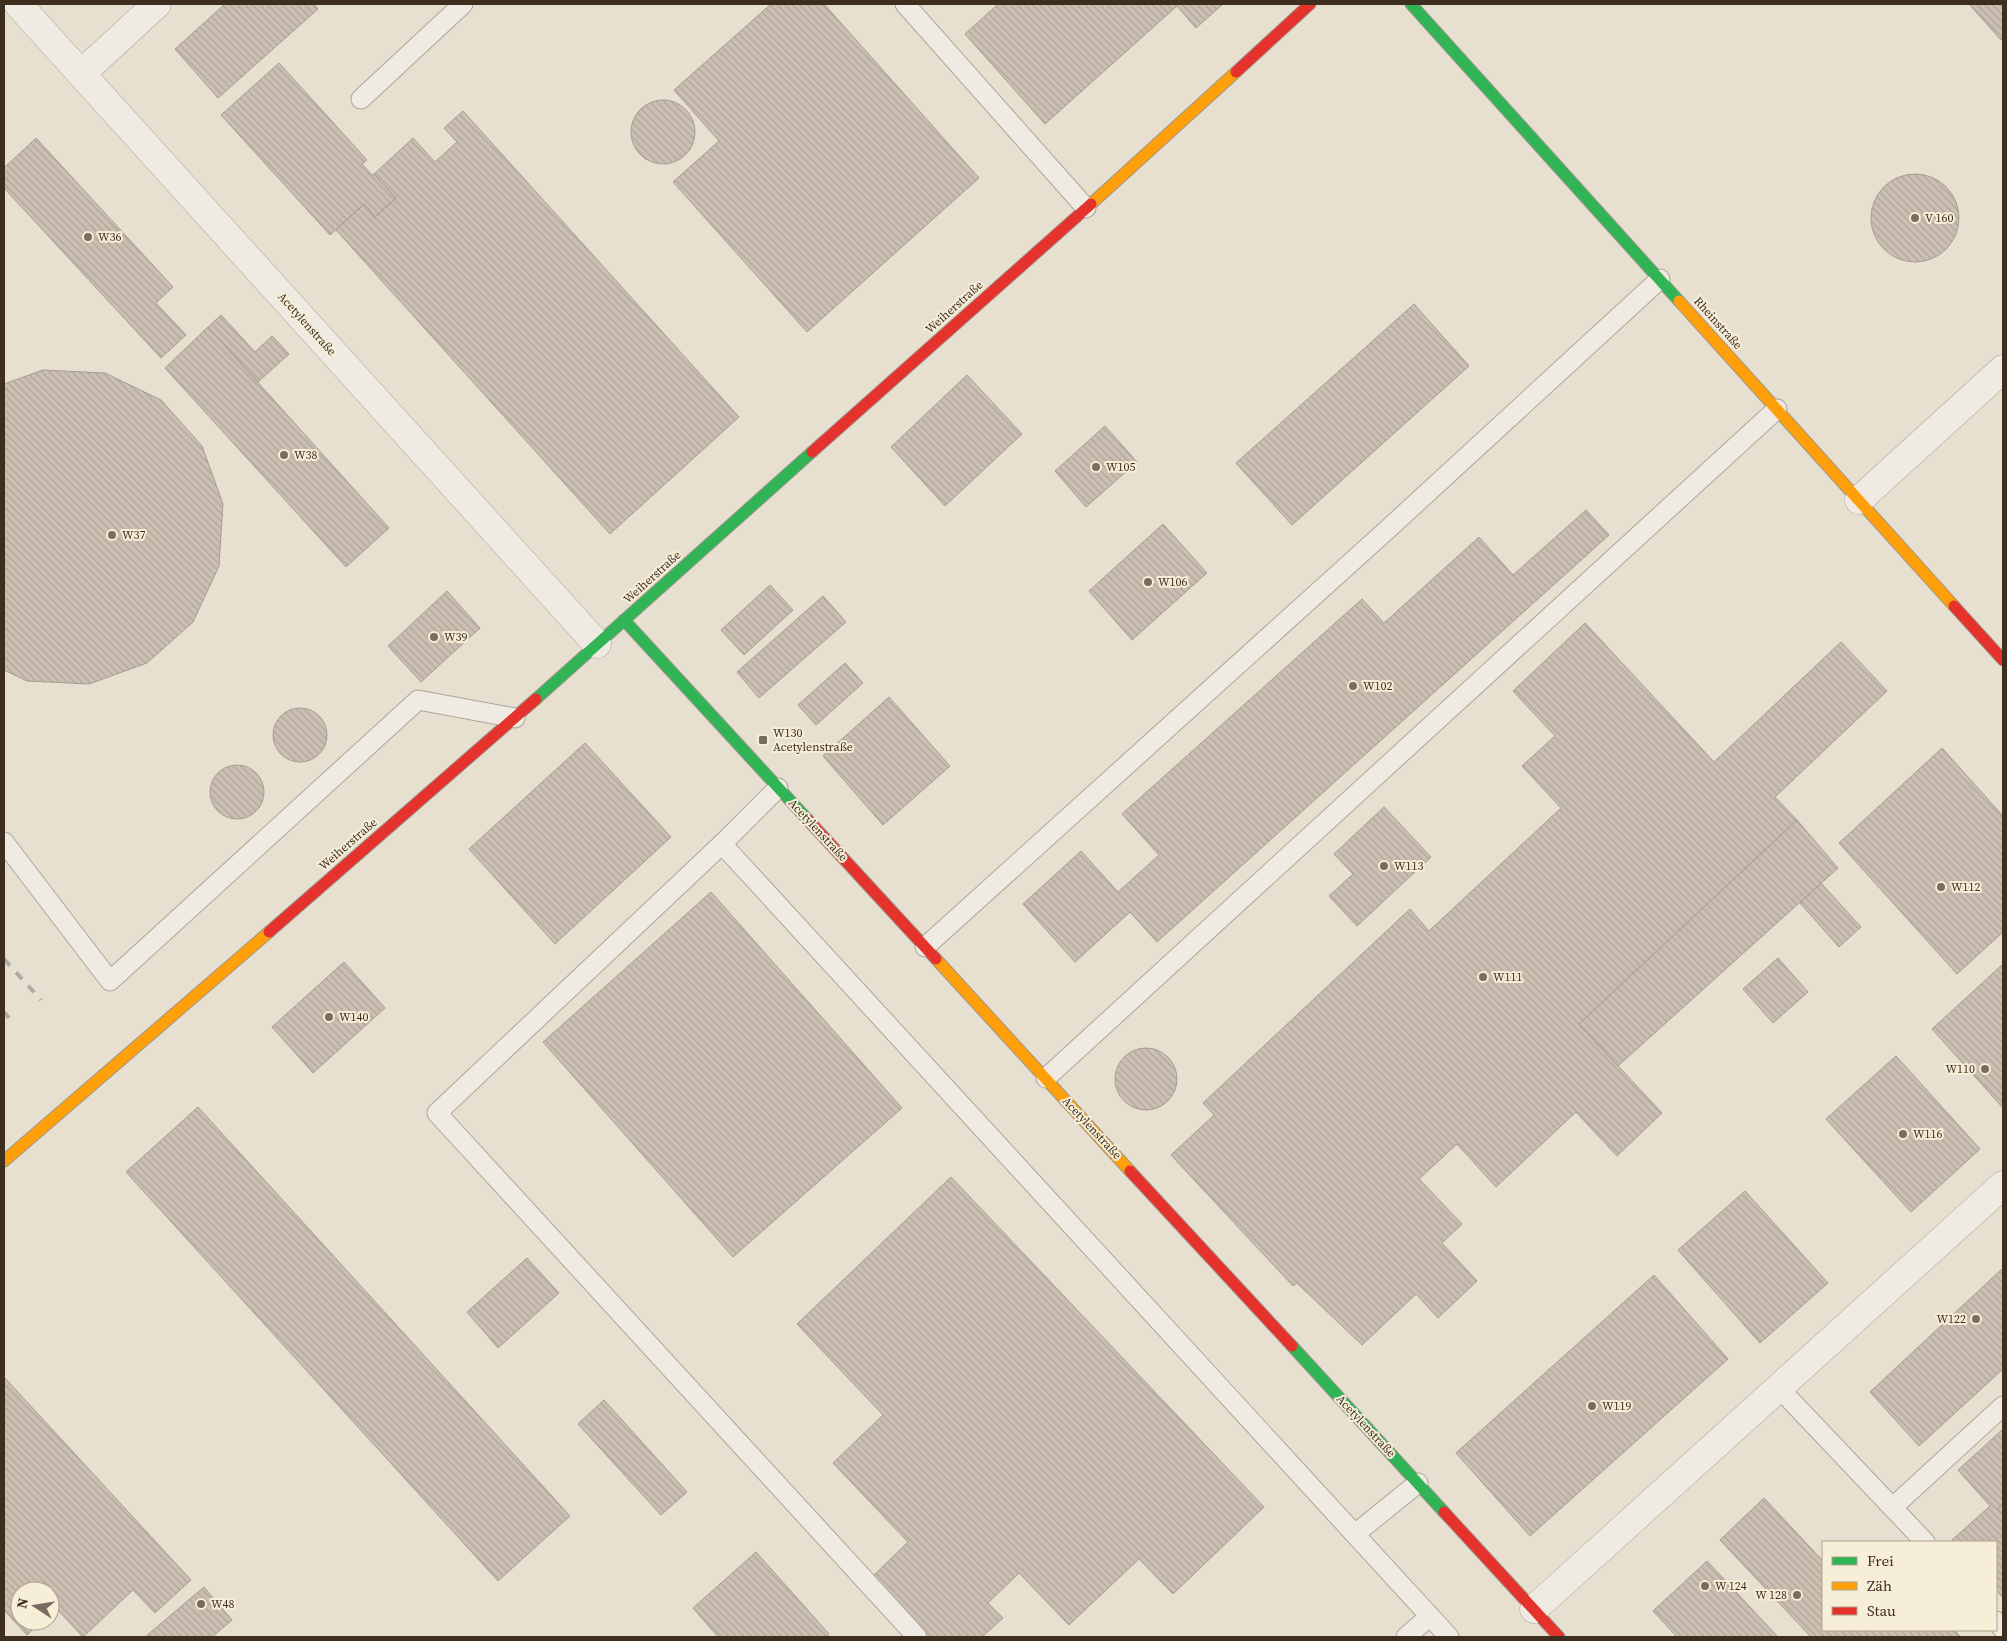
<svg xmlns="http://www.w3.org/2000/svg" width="2007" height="1641" font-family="'Source Serif 4',serif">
<defs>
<pattern id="building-back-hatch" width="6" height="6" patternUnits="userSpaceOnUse" patternTransform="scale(1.25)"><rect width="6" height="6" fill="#cbbfb2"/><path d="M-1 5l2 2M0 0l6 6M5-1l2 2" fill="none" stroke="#afa499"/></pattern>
</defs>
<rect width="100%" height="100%" fill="#e7e0d1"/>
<g fill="url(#building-back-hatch)" stroke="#a89c90">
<path d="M225,4h89l4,5 -100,89 -43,-49z"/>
<path d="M771,4h53l155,174 -172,154 -134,-150 46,-41 -45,-51z"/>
<path d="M998,4h225l-27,24 -19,-22 -132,118 -80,-90z"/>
<path d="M1969,4h34v33l-2,3z"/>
<path d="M279,63l88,97 -5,4 10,11 2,-1 22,24 -21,19 -11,-13 -34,31 -109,-120z"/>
<circle cx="663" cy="132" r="32"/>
<path d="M463,111l276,306 -129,117 -274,-304 28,-26 11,13 21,-19 -22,-24 39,-36 22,24 22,-20 -13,-14z"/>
<path d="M36,138l137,149 -17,16 30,32 -25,23 -157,-170v-20z"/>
<circle cx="1915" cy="218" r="44"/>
<path d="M1414,304l55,62 -177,159 -56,-62z"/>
<path d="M221,315l34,37 17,-16 17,18 -31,28 -50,-55z"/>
<path d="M208,327l181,201 -43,39 -181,-199z"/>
<path d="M43,370l62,3 56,27 41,46 21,58 -4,62 -26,56 -46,41 -58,21 -62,-3 -23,-11v-286z"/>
<path d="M967,375l55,59 -77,72 -54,-59z"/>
<path d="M1105,426l32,36 -51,45 -31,-36z"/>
<path d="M1586,510l23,25 -452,407 -27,-30 -55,50 -52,-58 58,-53 37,41 41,-37 -37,-41 240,-215 22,24 95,-86 34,38z"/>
<path d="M1163,524l44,49 -75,67 -43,-49z"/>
<path d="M770,585l23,25 -49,45 -23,-25z"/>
<path d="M447,591l33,37 -59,54 -33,-36z"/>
<path d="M823,596l23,26 -87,76 -22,-26z"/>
<path d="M1585,623l129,139 127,-120 46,49 -112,106 22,23 -218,204 83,89 -45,43 -41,-44 -80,75 -39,-43 -38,35 43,45 -20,19 35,38 -39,37 -22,-24 -54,51 -65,-62 -4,3 -122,-131 43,-40 -11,-12 207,-194 19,22 132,-123 -39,-42 33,-30 -42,-45z"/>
<path d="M845,663l18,20 -47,42 -18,-20z"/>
<path d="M889,697l61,69 -67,59 -60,-69z"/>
<circle cx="300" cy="735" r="27"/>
<path d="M585,743l86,94 -116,107 -86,-95z"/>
<path d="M1942,748l61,68v116l-46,42 -118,-131z"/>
<circle cx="237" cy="792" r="27"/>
<path d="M1384,807l47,50 -74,69 -28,-30 24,-22 -19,-20z"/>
<path d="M1797,820l41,48 -220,198 -39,-42z"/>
<path d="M1821,883l40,44 -22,20 -39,-44z"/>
<path d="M711,892l191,216 -169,149 -190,-215z"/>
<path d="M1778,958l30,34 -35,31 -30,-34z"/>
<path d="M344,962l41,46 -72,65 -41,-46z"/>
<path d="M2003,964v144l-71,-79z"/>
<circle cx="1146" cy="1079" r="31"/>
<path d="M1896,1056l84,93 -69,63 -85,-93z"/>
<path d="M198,1107l372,409 -72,65 -372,-409z"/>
<path d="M951,1177l313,330 -91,87 -34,-35 -70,66 -50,-52 -31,30 15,15 -21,19h-55l-56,-59 37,-36 -75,-79 50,-48 -86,-91z"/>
<path d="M1745,1191l83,92 -68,60 -82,-93z"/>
<path d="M527,1258l32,35 -61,55 -31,-36z"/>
<path d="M2003,1268v101l-84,77 -49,-54z"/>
<path d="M1654,1275l74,84 -198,177 -74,-83z"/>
<path d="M4,1377l187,203 -36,33 -22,-23 -50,47 -27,-29 -6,5v-22h-30v30h22l-15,14 -23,-25z"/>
<path d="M604,1400l83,92 -26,23 -83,-91z"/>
<path d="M2003,1429v74l-5,6 5,6v83l-7,-8v-48h-43l-1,-2 38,-34 -32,-36z"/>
<path d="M1764,1498l59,63v69h131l7,7h-150l-91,-97z"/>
<path d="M2003,1503v12l-5,-6z"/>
<path d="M756,1552l73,82 -3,3h-108l-25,-29z"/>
<path d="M1707,1561l71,76h-101l-24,-26z"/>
<path d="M204,1587l28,33 -20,17h-67z"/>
</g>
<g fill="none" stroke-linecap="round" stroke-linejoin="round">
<defs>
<g id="lane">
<path d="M905,4l181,204"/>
<path d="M361,99l102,-95"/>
<path d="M778,788l-56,56 727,793"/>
<path d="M4,842l106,139 308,-281 97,18"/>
<path d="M722,844l-285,269 480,524"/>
<path d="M925,947l463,-418 272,-250"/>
<path d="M1046,1078l731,-669"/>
<path d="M1779,1388l146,154"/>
<path d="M1893,1507l110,-101"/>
<path d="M1355,1534l63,-51"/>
<path d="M1996,1621l7,8"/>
<path d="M1406,1637l24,-21"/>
</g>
<g id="street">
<path d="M18,4l579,640"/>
<path d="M81,74l76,-70"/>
<path d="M1859,500l144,-131"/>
<path d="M1534,1609l469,-424"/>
</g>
<g id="fast">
<path d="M1411,4l268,297"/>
<path d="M624,620l184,200"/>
<path d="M536,699l276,-247"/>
<path d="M1292,1346l152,166"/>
</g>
<g id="slow">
<path d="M1091,204l145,-132"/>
<path d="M1679,301l275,305"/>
<path d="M936,959l194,212"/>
<path d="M4,1161l265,-229"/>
</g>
<g id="jam">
<path d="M1236,72l74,-68"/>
<path d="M812,452l279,-248"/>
<path d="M1954,606l49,54"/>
<path d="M808,820l128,139"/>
<path d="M269,932l267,-233"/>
<path d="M1130,1171l162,175"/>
<path d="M1444,1512l115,125"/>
</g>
</defs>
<use href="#lane" stroke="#ada599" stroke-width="21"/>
<use href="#street" stroke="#ada599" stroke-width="29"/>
<use href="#fast" stroke="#9c958a" stroke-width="13"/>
<use href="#slow" stroke="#9c958a" stroke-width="13"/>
<use href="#jam" stroke="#9c958a" stroke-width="13"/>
<use href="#lane" stroke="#efebe3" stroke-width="19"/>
<use href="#street" stroke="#efebe3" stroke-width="28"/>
<use href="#fast" stroke="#30b455" stroke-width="11"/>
<use href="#slow" stroke="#ff9f0a" stroke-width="11"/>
<use href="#jam" stroke="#e5322d" stroke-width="11"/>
<g stroke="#afaaa2" stroke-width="4" stroke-dasharray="9 9" stroke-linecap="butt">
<path d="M4,959l37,41"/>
<path d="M4,1012l5,6"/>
</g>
</g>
<g fill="#786c5e" stroke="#f7eed8" stroke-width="2">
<circle cx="1915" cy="218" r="5"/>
<circle cx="88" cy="237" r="5"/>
<circle cx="284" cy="455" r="5"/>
<circle cx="1096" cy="467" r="5"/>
<circle cx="112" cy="535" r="5"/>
<circle cx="1148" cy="582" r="5"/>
<circle cx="434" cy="637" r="5"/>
<circle cx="1353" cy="686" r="5"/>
<rect x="758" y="735" width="10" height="10" rx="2.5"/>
<circle cx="1384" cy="866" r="5"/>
<circle cx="1941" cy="887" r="5"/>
<circle cx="1483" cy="977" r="5"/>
<circle cx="329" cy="1017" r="5"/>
<circle cx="1985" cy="1069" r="5"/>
<circle cx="1903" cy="1134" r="5"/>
<circle cx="1976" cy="1319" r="5"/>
<circle cx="1592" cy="1406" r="5"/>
<circle cx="1705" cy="1586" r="5"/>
<circle cx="1797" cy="1595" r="5"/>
<circle cx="201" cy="1604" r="5"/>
</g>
<g text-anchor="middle" stroke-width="4" stroke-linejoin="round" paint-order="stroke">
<g font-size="12" fill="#3d2e20" stroke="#f7eed8" text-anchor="start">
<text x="1925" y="222">V 160</text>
<text x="98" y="241">W36</text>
<text x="294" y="459">W38</text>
<text x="1106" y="471">W105</text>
<text x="122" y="539">W37</text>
<text x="1158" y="586">W106</text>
<text x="444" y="641">W39</text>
<text x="1363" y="690">W102</text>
<text x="773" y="737">W130<tspan x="773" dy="14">Acetylenstraße</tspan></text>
<text x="1394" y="870">W113</text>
<text x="1951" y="891">W112</text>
<text x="1493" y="981">W111</text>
<text x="339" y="1021">W140</text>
<text x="1975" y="1073" text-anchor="end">W110</text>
<text x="1913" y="1138">W116</text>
<text x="1966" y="1323" text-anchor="end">W122</text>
<text x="1602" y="1410">W119</text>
<text x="1715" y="1590">W 124</text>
<text x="1787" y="1599" text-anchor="end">W 128</text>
<text x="211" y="1608">W48</text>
</g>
<g font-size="12" fill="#3d2e20" stroke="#f7eed8">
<text transform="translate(954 307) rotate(-42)" y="4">Weiherstraße</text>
<text transform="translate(1718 323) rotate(48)" y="4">Rheinstraße</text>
<text transform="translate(307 324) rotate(48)" y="4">Acetylenstraße</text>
<text transform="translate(652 577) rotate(-42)" y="4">Weiherstraße</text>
<text transform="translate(818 830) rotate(47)" y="4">Acetylenstraße</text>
<text transform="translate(348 844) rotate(-41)" y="4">Weiherstraße</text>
<text transform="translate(1092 1128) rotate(47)" y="4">Acetylenstraße</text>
<text transform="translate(1366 1426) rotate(47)" y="4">Acetylenstraße</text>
</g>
</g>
<rect width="2007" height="1641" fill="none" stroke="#3d2e20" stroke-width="10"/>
<rect x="1822" y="1541" width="175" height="90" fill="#f7eed8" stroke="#ada18e"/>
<rect x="1832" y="1557" width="25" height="8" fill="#30b455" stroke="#ada18e"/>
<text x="1867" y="1566" font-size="15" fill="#3d2e20">Frei</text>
<rect x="1832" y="1582" width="25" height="8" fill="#ff9f0a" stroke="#ada18e"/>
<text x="1867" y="1591" font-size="15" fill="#3d2e20">Zäh</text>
<rect x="1832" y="1607" width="25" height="8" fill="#e5322d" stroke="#ada18e"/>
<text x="1867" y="1616" font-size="15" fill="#3d2e20">Stau</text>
<g transform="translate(35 1606) rotate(282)"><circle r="24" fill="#f7eed8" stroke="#ada18e"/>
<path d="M0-4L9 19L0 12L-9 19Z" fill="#786c5e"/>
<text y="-8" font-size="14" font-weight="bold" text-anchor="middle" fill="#3d2e20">N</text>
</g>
</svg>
